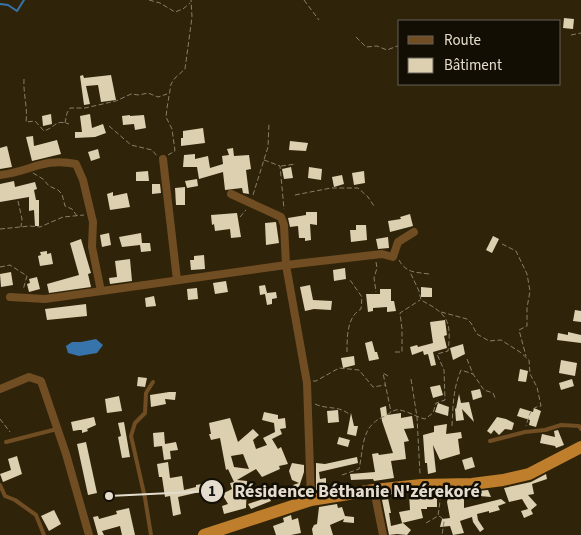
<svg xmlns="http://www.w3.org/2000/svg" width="581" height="535" font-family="'Source Sans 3',sans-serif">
<rect width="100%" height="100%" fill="#2f2409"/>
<path fill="#3774ab" d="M96,339l7,6 -6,8 -18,3 -11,-3 -2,-7 6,-4h9z"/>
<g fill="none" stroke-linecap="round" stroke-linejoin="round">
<path stroke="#3774ab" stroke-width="2" d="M0,4l8,1 9,6 7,-11"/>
</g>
<g fill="#ddd0b1" fill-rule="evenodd">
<path d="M564,18l10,1 -1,10 -10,-1z"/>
<path d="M83,75l1,3 27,-3 5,25 -15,2 -3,-17 -12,1 4,18 -6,1 -4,-29z"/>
<path d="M51,114l1,10 -9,2 -1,-10z"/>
<path d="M90,114l2,14 11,-4 3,9 -11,4 -20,1v-6h7l-2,-16z"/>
<path d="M130,115v1l14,-1 2,13 -11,2 -1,-6 -11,1 -1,-9z"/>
<path d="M203,128l2,15 -24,3v-8h2v-7z"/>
<path d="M33,136l1,10 23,-6 4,14 -29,7 -6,-24z"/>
<path d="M290,141l18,2 -2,8 -17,-1z"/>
<path d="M7,146l5,21 -12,2v-21z"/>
<path d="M233,148l1,8 15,-1 2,14 -5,1 3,24 -6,-1 -1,-5 -17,2 -2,-18 -24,7 -2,-12h-14l1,-12 11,-1v5l13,-3 2,12 13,-4 -1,-8 7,-1 -2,-6z"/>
<path d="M98,149l2,9 -9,3 -3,-9z"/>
<path d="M291,167l2,11 -9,1 -2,-10z"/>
<path d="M309,167l13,2 -1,11 -13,-2z"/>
<path d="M148,171l1,10h-13v-9z"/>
<path d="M364,171l1,12 -11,2 -2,-12z"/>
<path d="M342,175l2,9 -10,3 -2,-10z"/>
<path d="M197,179l1,7 -11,2 -2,-7z"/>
<path d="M14,181l1,6 20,-5 2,7 -3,1 2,10h3v26h-4l-1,-16 -5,1v-14l-29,5v-18z"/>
<path d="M152,184h8l1,9 -9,1z"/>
<path d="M185,187v18h-9l-1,-17z"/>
<path d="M113,192v4l14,-3 3,14 -20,3 -3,-16z"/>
<path d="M306,212h11v13l-7,-1 1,16 -6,1v-3h-6l-1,-12 -8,1 -2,-9 18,-3z"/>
<path d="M237,213l4,24 -10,1 -1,-9 -15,2 -1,-7 -2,1 -1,-10z"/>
<path d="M410,214l3,12 -23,6 -2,-11 13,-2 -1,-2z"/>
<path d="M276,222l3,21 -13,2 -1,-22z"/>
<path d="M356,225h10l1,15 -16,2 -1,-12h6z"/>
<path d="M109,233l2,12 -9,2 -2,-12z"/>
<path d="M141,233l1,10h8l1,8 -10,1 -1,-7 -18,2 -3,-10z"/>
<path d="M493,236l6,3 -7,14 -6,-3z"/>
<path d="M388,237l1,11 -11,1 -2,-10z"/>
<path d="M81,239l10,34 -3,1 3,13 -42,6 -2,-9 32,-9 -9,-32z"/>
<path d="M47,251v3l4,-1 2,11 -13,2 -2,-10 3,-1 -1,-3z"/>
<path d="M204,255l1,14 -14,1 -1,-10h4v-4z"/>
<path d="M130,259l2,22 -22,3 -1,-6 8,-1 -2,-16z"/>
<path d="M345,268l1,11 -12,2 -1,-11z"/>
<path d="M11,272l2,13 -12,2 -1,-13z"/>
<path d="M37,277l3,12 -11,3 -2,-8 3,-1 -1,-4z"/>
<path d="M226,281l2,11 -13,2 -2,-11z"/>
<path d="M265,285l2,8 9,-1 1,6 -5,1v5l-5,1 -2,-11 -5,1 -1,-9z"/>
<path d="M310,285l3,15 19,1 -1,9 -17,-1 -9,2 -5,-24z"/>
<path d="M421,287l11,1v9h-11z"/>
<path d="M197,288l1,11 -10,1 -1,-11z"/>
<path d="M380,289h11v12h3l2,10 -9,1v-5l-14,1v3l-5,1 -2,-18h14z"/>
<path d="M154,296l2,10 -10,1 -1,-9z"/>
<path d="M86,304l1,12 -40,4 -2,-11z"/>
<path d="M575,310l6,1v11l-8,-1z"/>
<path d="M445,320l2,15 -3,1 3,12 -14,4 3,13 -5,1 -3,-12 -4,1 -1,-4 -11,4 -2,-8 7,-2 1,2 15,-4 -3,-21z"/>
<path d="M568,332l13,3v8l-24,-3 1,-7 10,2z"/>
<path d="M372,341l3,11h2l2,7 -10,2 -4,-18z"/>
<path d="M463,344l2,10 -12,6 -3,-12z"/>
<path d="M354,356l1,9 -12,3 -2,-10z"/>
<path d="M561,360l16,3 -2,13 -16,-3z"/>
<path d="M520,369l8,2 -2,11 -8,-1z"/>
<path d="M138,377l9,1 -2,9 -8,-1z"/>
<path d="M572,379l2,7 -13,4 -2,-7z"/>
<path d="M440,385l3,10 -10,3 -3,-11z"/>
<path d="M480,389l2,8 -9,3 -2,-9z"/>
<path d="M169,392h7l-1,8 -10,-1 1,5 -15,3 -1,-12z"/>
<path d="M459,394l2,9 8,-1 5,20 -12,-13 2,11 -8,1 -1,-13 1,1z"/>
<path d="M119,396l3,15 -15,2 -2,-14z"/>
<path d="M438,403l11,4 -1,9 -13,-4z"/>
<path d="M386,406l1,9 14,-2v5l11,-2 2,12 -10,1 5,12 -5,1 2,17 -15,2 3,17 -20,3 -1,-2 -22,1 -1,-6 25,-2 -3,-18 6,-1 1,2 14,-2 -11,-32 -2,-13z"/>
<path d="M520,408l13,4 1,-4 7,3 -5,16 -7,-2 1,-5 -13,-4z"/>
<path d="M338,410l1,12 -11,1 -1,-12z"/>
<path d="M264,412l14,3v4l7,-1 1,10 -6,1 2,5 -10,5 6,10 3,-2 7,17 -9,2 1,3 -18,8 -6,-8 -19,11 10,1 -1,27 -22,6 -2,-8 6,-2 -6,-10 10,-5 -2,-6 4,-1 -6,-13 -2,1 -6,-32 -9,2 -2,-6h2l-2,-11 21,-5 8,24 15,-13 6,6 -6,5 3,9 11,-4 -4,-7 12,-6 -1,-9 -12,-3zM243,454l6,15 -15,-2 -3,-11z"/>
<path d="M351,413l3,13h4l-2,10 -9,-2z"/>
<path d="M94,417l2,8 -9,4 1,2 -6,2v-3h-3l-6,1 -2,-9z"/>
<path d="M497,417l9,2 8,4 -2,7 -7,-1 -6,6 -5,-5 -3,4 -4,-3z"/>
<path d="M124,422l6,35 -8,1 -4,-21 3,-1 -3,-13z"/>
<path d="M447,424l-1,10 15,-2 1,6 -4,1 2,15 -20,6 -7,-15 3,27 -8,2 -1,-11h-2l-2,-28 11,-3v-6z"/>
<path d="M558,430l6,15 -8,3 -1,-2 -15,-3 2,-9 13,3 -1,-6z"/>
<path d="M164,432l1,12 11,-2 2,8 -8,1 1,8 -7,1 -2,-14 -8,1 -1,-14z"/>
<path d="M339,437l11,3 -2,7 -11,-3z"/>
<path d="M86,442l11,51 -9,2 -11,-51z"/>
<path d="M17,456l5,18 -19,8 -3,-8 11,-4 -3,-11z"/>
<path d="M357,457l1,6 -39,9 1,7 6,-1v11l-10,1v-27l9,1z"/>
<path d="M472,457l3,10 -10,3 -3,-10z"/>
<path d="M168,462l2,16 12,-2 2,14 12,-3v-2l6,-1 2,7 -26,6 3,17 -8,2 -3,-20 -5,1 -3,-20h-3l-2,-13z"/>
<path d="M292,463l12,2v7l-8,24 -3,-11 6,-2 -7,-3 -3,-9z"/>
<path d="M546,474l1,5 -15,5 2,10 -6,1 9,10 -6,5 2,4 -9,4 -3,-7 7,-2 -6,-10 -13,3 -5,-14 27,-6z"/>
<path d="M488,490l3,7 -24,-2v-3z"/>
<path d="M458,492h6v16l37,-9 5,4 -8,3 2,4 -11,3v-2l-12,3 1,6 6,9 -4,3 -7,-10 -1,-5 -12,4 4,12 -11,2 -3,-9 -10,1 2,-8 8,-1 -3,-16 2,-8 9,2z"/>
<path d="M409,494h8l1,4h19v9h-10v2h-6l2,9 -21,5 -3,-11 11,-2z"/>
<path d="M269,497l2,4 -20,8 -3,-5z"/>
<path d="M388,498l3,15h-2l2,13 12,-3 8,7 -4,5 -10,-1 -8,1 -7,-35z"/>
<path d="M337,504l1,4 4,-1 3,9 9,1v6l-11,-1 1,-3 -14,6 3,10h-20l-1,-6 2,-4 3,-1 2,-17z"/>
<path d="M129,508l6,27h-13l-2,-9 -18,5 2,4h-6l-5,-18 5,-1 1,3 18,-5 -1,-3z"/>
<path d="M54,510l7,14 -12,7 -8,-15z"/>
<path d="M291,515l1,5 6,-2 3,15 -10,2h-15l-3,-9 11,-4 -1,-4z"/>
</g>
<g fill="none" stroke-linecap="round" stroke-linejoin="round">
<g stroke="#887f6a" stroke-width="1" stroke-dasharray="5 2.5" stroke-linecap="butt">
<path d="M149,0l11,3 15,9 8,-3 7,-6"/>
<path d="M304,0l15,20"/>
<path d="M571,35l10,-2"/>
<path d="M356,37l10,10 11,-1 10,4 13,-5"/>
<path d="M24,79c-1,15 4,28 2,43l9,-1 9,10c12,-4 11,-12 25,-7"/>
<path d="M65,123l2,-10 3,-5h15l31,-7 15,-7 8,1 9,-2 10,4 9,-3"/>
<path d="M109,126l22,19 21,5 5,6"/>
<path d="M168,155l7,-4 -3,-22 -6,-12 1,-9 4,-24 4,-6 10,-9 7,-52 -1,-17"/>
<path d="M264,160l16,6 4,43"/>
<path d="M281,166l15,-2"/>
<path d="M33,173l10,6 6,7 9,4 4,4 3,12 7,3 5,7"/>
<path d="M253,195l15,-48 1,-24"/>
<path d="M295,195l36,-7h27l10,9 6,9"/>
<path d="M18,201l4,18 -1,8"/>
<path d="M240,217l6,-7"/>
<path d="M0,229l30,-3 10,1 23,-10 21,-2"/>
<path d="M502,244l14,7 11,23 3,17 -3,17v18l-8,4 7,26"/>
<path d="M399,260c7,13 16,12 30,14"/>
<path d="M376,262l1,6 -3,10 2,14"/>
<path d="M0,267l10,-2 17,11 -4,14"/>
<path d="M441,312l26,7 4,4 6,11 12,7 12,-1 19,12 9,8 1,14 7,13 4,19c-11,1 -12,10 -15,20"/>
<path d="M347,352c0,-16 0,-35 14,-43l1,-12 -12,-17"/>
<path d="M395,352h7v-23l-2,-16 20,-13"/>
<path d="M467,359l6,15 11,16 9,3 3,7"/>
<path d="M388,376l-5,-3 8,39"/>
<path d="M411,379l6,38 3,57"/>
<path d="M313,381h3l23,-13 20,2 14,17 12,-2"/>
<path d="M315,404c13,6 22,1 34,10"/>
<path d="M0,419l10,13"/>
<path d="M452,426c1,-20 1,-37 9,-56l12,4"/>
<path d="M342,475l17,-6c5,-21 1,-43 26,-53 5,-3 9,-7 14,-6 9,1 17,7 26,9l8,-6 3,-10 9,-3 -1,-30 -7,-16 11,-3c4,-31 -1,-37 -27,-51l-2,-9 -9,-19"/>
<path d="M439,516l3,2 2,4 -2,13"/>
<path d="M426,523l12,-7 3,-22"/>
</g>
<g stroke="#714d23" stroke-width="4">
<path d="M490,441l35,-9 20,-2 16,-5 18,1 2,3"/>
<path d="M6,442l51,-13"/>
<path d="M0,485l5,11 10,4 21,15 8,20"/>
<path d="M151,535l-6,-37 -14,-62 4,-13 10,-10 1,-20 7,-11"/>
</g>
<g stroke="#714d23" stroke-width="8">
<path d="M163,159l14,121"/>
<path d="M0,175c30,-3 43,-18 76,-11l7,16 10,42 -1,25 9,44"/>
<path d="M231,194l50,23 3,8 2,40 21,118 4,117"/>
<path d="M10,297l35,2 241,-34 96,-11 11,3 5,-15 16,-10"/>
<path d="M0,389l29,-12 12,4 25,73 23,81"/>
<path d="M374,490l9,45"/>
</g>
<path stroke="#bf7e2c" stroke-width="12" d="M204,535l107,-35 63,-10 47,-5 51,-1 31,-4 26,-6 52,-27"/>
</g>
<path fill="none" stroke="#e4ddce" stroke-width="2" d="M109 496L212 491"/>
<g fill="#e4ddce" stroke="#130e04" stroke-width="2">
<circle cx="109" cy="496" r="5"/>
<circle cx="212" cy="491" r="12"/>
</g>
<g font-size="15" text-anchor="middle" font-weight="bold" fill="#111">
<text x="212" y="496">1</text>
</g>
<g font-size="18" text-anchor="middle" font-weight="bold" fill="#e4ddce" stroke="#130e04" stroke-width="5" stroke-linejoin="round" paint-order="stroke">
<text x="357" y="497">Résidence Béthanie N'zérekoré</text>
</g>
<rect x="398" y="20" width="162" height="65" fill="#130e04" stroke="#676155"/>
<rect x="408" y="36" width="25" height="8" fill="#714d23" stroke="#676155"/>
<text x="444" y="45" font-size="15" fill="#e4ddce">Route</text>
<rect x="408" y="58" width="25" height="15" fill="#ddd0b1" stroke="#676155"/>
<text x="444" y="70" font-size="15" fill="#e4ddce">Bâtiment</text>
</svg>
